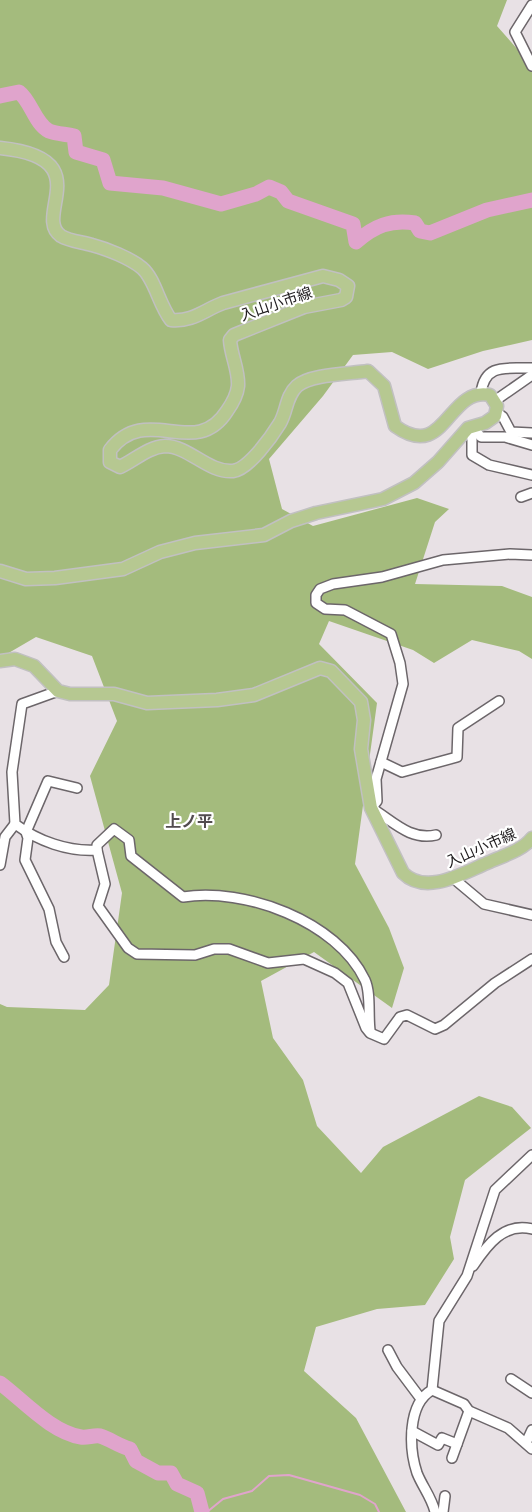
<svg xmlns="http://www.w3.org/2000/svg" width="532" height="1512" font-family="Raleway,'Noto Sans JP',sans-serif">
<rect width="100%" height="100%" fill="#e8e1e5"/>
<path fill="#a4bb7d" d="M0,0h507l-10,26 35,40v274l-49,11 -55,18 -36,-17 -39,3 -30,41 -54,63 13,50 31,17 104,-28 32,11 -14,13 -20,62 87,2 30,11v62l-13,-8 -47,-11 -38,23 -21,-13 -84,-29 -10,23 58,59 -22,161 34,64 15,40 -12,40 -78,-56 -53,29 12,57 30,42 14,46 44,47 22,-26 96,-51 33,11 19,21 -66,52 -15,57 4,22 -29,46 -48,4 -61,18 -12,44 52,47 50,94h-406v-508l7,3 78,3 24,-25 13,-92 -32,-117 27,-55 -25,-65 -56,-19 -36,21z"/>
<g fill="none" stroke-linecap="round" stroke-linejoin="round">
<path stroke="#e0a4cc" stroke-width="2" d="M202,1511l5,1 16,-13 29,-8 17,-15 20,-1 71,20 15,9 4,8"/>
<g stroke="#e0a4cc" stroke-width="15">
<path d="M0,96l19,-4c12,9 16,32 30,39 8,3 17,3 25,5l2,16 27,8 7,23 53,5 58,16 35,-10 13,-7 12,5 7,9 65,23 3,18c18,-16 35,-23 59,-19l5,8 10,2 57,-23 45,-10"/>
<path d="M0,1383c24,18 51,49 81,54 6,1 13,-2 19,-1 10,3 19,10 30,13l6,12 22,12h13l6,11 20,9 5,19"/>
</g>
<defs>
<g id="minor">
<path d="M532,5l-17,27 17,34"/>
<path d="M481,393c4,-31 27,-24 51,-25"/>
<path d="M496,400l36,-25"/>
<path d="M496,412l7,5 8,15 21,1"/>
<path d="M472,427v28l17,10 43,10"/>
<path d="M472,427l9,10h24l27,8"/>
<path d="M521,497l11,-4"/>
<path d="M58,691l-36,13 -10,68 3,52c23,17 53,28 82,26l8,34 -7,22 30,42 9,6 58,1 19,-6h15l39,14 36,-4 31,14 13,10 18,45 4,5 14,6 16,-22 7,-2 28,14 9,-4 51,-42 37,-24"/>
<path d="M381,762l21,10 55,-15 1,-29 41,-27"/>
<path d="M436,835c-27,6 -44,-15 -65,-27l6,-7 -1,-22 27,-95 -3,-21 -9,-29 -46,-24 -20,-1 -9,-6v-8l4,-6 13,-5 49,-7 61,-17 67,-6 22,1"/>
<path d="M97,850v-5l17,-16 15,11 2,16 52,41c61,-10 154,24 182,83 6,13 3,35 5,50"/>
<path d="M0,865l5,-28 10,-13"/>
<path d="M453,878l31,26 48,11"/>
<path d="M64,957l-8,-15 -7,-33 -24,-49 3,-22 -2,-6 22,-51 29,7"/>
<path d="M473,1266c14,-21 31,-44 59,-37"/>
<path d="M388,1350l9,17 24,32"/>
<path d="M511,1379l21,14"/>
<path d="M432,1390l7,-69 28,-45 28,-86 37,-35"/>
<path d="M432,1390c-25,14 -23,59 -15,83 5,13 15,25 18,39"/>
<path d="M432,1390l32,14 5,7 39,17 24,21"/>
<path d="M412,1431l26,14 4,-7 15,6"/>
<path d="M526,1443l6,-13"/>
<path d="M452,1458l17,-47"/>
<path d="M443,1512l2,-16"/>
</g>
<g id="major">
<path d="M0,148c100,10 32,68 61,88 8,5 21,6 31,9 15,4 38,13 50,23 13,11 17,37 29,52 22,2 33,-10 52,-17l100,-27 16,4 9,6 -2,11 -5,3 -37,7 -70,28 -4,5c1,16 9,30 8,46 -1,9 -6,18 -11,25 -32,50 -80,-9 -117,39v12l10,5c15,-7 28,-20 45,-21 24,0 43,27 68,25 16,-2 39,-35 47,-48 7,-12 6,-27 17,-37 13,-12 53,-12 71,-15l16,15 11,40c51,37 52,-40 95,-31l7,11 -2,10 -10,7 -17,5 -30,34 -24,21 -31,16 -67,14 -25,8 -27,14 -69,8 -35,9 -37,17 -68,9 -29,1 -26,-8"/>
<path d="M0,661l15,-2 19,7 24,25 12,3h44l33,9 70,-3 37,-5 66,-27 11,3 30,31 3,18 -3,29 10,59 32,65c23,23 60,0 84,-10 15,-7 35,-12 45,-25"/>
</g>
</defs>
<use href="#minor" stroke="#6c666a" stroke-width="12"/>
<use href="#major" stroke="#c1c0c1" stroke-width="15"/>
<use href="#minor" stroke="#fff" stroke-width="9"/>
<use href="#major" stroke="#b6c891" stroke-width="12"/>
</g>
<g text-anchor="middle" stroke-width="4.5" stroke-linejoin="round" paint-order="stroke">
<g font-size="15" fill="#211e20" stroke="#fff">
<text transform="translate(276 304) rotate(-19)" y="5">入山小市線</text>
<text transform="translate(481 848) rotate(-24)" y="5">入山小市線</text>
</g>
<g font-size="16" font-weight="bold" fill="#524c4f" stroke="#fff">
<text x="189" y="827">上ノ平</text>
</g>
</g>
</svg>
